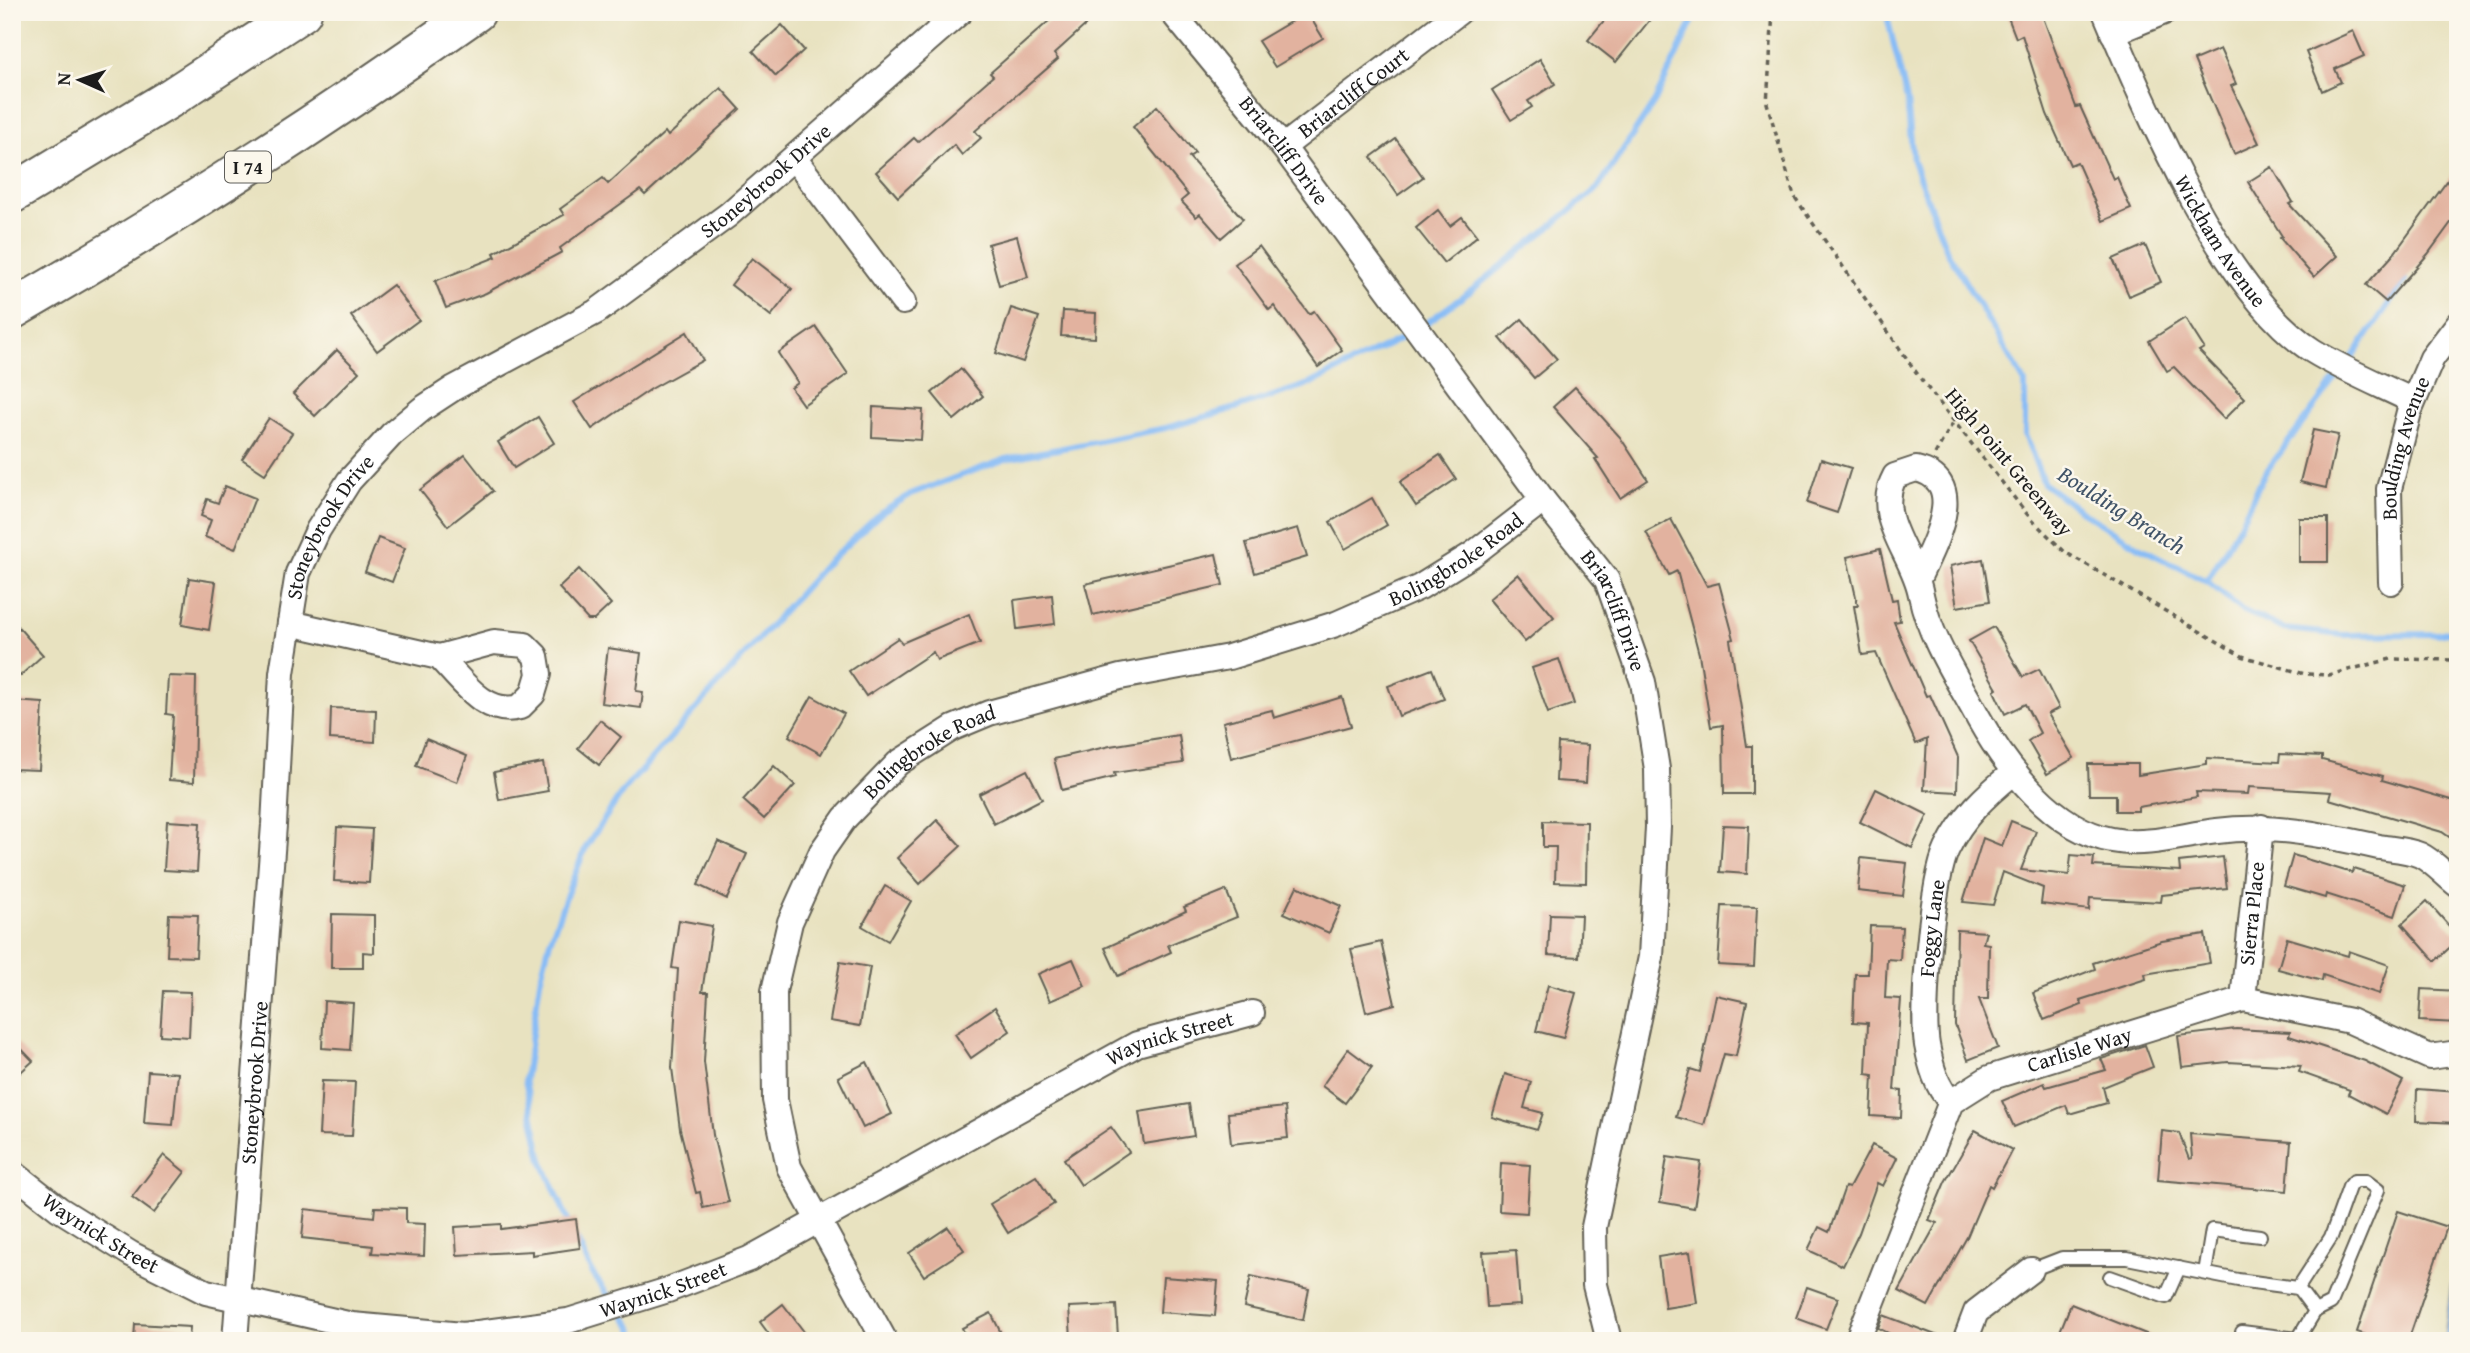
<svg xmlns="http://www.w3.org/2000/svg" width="2470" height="1353" font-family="'Gentium Book Plus',serif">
<rect width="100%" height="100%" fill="#fbf7ec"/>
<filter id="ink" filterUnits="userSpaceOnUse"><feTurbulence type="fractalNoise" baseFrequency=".0143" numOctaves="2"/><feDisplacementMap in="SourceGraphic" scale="14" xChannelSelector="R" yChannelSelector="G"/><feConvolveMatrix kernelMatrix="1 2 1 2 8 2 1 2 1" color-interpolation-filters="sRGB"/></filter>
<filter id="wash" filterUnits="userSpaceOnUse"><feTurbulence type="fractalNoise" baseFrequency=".00686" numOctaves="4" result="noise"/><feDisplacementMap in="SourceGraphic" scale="28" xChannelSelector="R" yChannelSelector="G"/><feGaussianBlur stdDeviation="1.57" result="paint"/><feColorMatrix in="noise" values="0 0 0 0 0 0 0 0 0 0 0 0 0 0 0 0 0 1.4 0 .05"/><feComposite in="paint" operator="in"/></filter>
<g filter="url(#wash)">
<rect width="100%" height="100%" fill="#e8e2c0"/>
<path fill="#87bcf6" stroke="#526c89" stroke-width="2" d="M2458,1268v73h-14l8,-62z"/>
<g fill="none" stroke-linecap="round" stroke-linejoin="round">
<g stroke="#87bcf6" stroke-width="6">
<path d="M1886,12l21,88 6,61 34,90 78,132v52l19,49 38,28 59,36 67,34 34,28 42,19 59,6 94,-1 21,-4"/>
<path d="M1421,327l51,-37 126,-102 57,-87 42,-89"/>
<path d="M2348,364l57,-84"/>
<path d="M2207,581l31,-53 27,-55 76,-101"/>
<path d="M570,1225l-28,-65 -17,-80 15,-99 10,-40 18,-50 18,-44 37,-56 199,-223 59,-55 32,-20 93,-34 160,-31 73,-21 73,-24 100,-50"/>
<path d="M576,1238l17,36 19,27"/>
<path d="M621,1312l10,13 6,16"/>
</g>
</g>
<g id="blocks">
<g fill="#e2b29f">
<path d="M1043,12h57l-46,42 4,5 -83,72 6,7 -19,17 -8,-10 -56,52 -22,-25 38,-34 4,4 75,-66 -3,-3 60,-53z"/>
<path d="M1307,12l16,26 -48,29 -17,-26z"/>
<path d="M1611,12h45l-40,50 -28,-22z"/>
<path d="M2006,12h35l35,95 4,-1 33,73 4,-2 14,32 -28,12 -26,-59 -7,3 -23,-51 -25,-79 -6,3z"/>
<path d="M782,25l22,25 -28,26 -23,-25z"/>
<path d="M2353,31l11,25 -29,13 6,13 -19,9 -16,-39z"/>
<path d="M2220,49l16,35 -5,2 28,57 -25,11 -40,-94z"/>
<path d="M1540,59l15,25 -27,17 4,6 -21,13 -19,-30z"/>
<path d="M721,88l19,21 -95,86 -5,-5 -80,58 2,4 -76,41 -40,15 -11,-27 61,-24 -2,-4 70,-38 -4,-6 43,-31 5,6 57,-52 3,4z"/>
<path d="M1157,106l38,47 -6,4 54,62 -22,19 -21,-24 -4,3 -15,-16 7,-6 -55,-68z"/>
<path d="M1396,139l27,38 -25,18 -27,-38z"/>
<path d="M2458,166v47l-30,41 -42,48 -20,-17 27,-30z"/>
<path d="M2272,167l21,35 -4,2 48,52 -23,21 -34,-39 2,-2 -34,-54z"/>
<path d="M1438,210l12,16 12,-9 15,19 -33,27 -28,-35z"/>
<path d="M1017,236l11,41 -29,8 -11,-41z"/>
<path d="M2145,245l16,37 -32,14 -16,-37z"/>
<path d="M1259,246l50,68 5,-3 28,39 -24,17 -44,-61 -5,4 -34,-46z"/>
<path d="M752,258l40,31 -21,27 -40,-31z"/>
<path d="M393,285l26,35 -42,31 -26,-35z"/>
<path d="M1011,308l28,9 -16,45 -27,-9z"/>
<path d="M1063,311l33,2 -1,25 -34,-2z"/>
<path d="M2185,318l19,30 -5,3 46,47 -21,21 -50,-52 -7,4 -18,-30z"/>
<path d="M1522,319l35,40 -23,19 -34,-40z"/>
<path d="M816,327l32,47 -45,31 -12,-17 7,-5 -20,-30z"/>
<path d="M687,332l16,28 -52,29 -59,40 -18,-27z"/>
<path d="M337,350l22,22 -44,44 -22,-22z"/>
<path d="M961,369l22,27 -29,24 -22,-27z"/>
<path d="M1575,387l45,50 28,43 -28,18 -25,-39 3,-1 -45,-51z"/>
<path d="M873,407l50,3 -2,30 -49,-3z"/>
<path d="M538,417l16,26 -40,25 -16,-26z"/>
<path d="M269,418l23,15 -27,41 -23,-15z"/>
<path d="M2313,430l25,5 -12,53 -26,-6z"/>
<path d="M465,455l28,36 -45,35 -28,-36z"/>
<path d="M1440,455l16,24 -40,27 -16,-24z"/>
<path d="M1821,459l30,9 -14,45 -30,-10z"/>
<path d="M225,486l30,12 -20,51 -30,-12 6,-17 -10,-4 6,-17 11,4z"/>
<path d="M1372,498l15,27 -42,24 -15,-27z"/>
<rect x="2299" y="518" width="29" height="44"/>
<path d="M1671,519l36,67 12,-3 15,56 -4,1 17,106h5v48h-28l-1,-69 -12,2 -12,-73 -22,-83 -8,4 -23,-43z"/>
<path d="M1298,528l9,29 -52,16 -9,-30z"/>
<path d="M378,538l27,10 -13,34 -27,-10z"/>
<path d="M1880,549l12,51 5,-1 3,22 -6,1 32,74 4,-1 28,62 -1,35 -33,-2 3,-51 -11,5 -40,-91 -14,2 -8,-49h4l-11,-49z"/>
<path d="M1216,554l7,31 -130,30 -8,-31z"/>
<path d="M1983,559l7,42 -33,6 -7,-41z"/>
<path d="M579,569l32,35 -17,16h-6l-29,-32z"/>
<path d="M1518,574l36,43 -29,25 -36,-43z"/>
<path d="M189,578l27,4 -7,48 -27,-5z"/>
<path d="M1052,595l3,29 -38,5 -3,-29z"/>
<path d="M969,614l11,29 -43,17 -4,-8 -67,44 -17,-25 49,-33 4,5z"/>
<path d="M12,620l31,35 -23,21 -8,-9z"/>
<path d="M1994,627l29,50 16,-8 20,39 -11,6 26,44 -27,16 -19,-33 12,-8 -15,-29 -20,10 -11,-23 3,-2 -28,-48z"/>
<path d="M608,648l33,5 -5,38 7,1 -2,16 -40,-5z"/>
<path d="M1559,659l15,45 -26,9 -16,-45z"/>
<path d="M1432,669l12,30 -45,17 -11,-30z"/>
<path d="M168,676l28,1 -2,105 -25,-2 4,-65 -7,-1z"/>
<path d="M812,696l32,18 -23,40 -32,-18z"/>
<path d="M1342,697l9,29 -120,32 -8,-36 49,-12 2,8z"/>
<path d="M12,701l31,2 -4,67 -27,-1z"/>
<path d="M331,708l45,2 -1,32 -45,-3z"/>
<path d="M600,720l21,17 -22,28 -21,-17z"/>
<path d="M1179,735l4,28 -69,10 1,4 -53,13 -8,-31 56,-13z"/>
<path d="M426,739l41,17 -10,26 -41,-16z"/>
<path d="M1558,743l30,2 -2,38 -30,-2z"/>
<path d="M2280,754l42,2v4l61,16 -1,4 76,22v41l-16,-11 -113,-33 2,-7 -82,-5 -1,7 -52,-2 1,5 -59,10v4h-22v-16h-27l-1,-31h50v11l69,-11v-6l72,4z"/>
<path d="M543,763l5,28 -49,9 -5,-28z"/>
<path d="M774,766l21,19 -31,34 -21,-19z"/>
<path d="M1027,770l15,29 -48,25 -15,-30z"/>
<path d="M1876,789l52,26 -16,33 -52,-26z"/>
<path d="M937,820l24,26 -41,38 -23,-26z"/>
<path d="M167,821l33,2 -3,49 -33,-2z"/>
<path d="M1543,821l44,1 -1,61 -31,-1 1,-35h-13z"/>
<path d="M2011,821l25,10 -15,39 48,5 2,-20 23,2 -1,9 87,5 -1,-9 44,-5 4,31 -65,7 -1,7 -71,-4 -1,12 -48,-6 2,-16 -40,-16 -10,33 -30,-3 20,-64 19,8z"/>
<path d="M1723,825l26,1 -2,48 -27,-2z"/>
<path d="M337,827l35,2 -3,54 -35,-2z"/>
<path d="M718,841l29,13 -20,45 -29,-14z"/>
<path d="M2293,855l59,18 2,-4 51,16 -10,31 -69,-22 -1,4 -41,-12z"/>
<path d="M1861,858l46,5 -4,33 -45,-5z"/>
<path d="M885,886l26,15 -23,40 -26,-15z"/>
<path d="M1297,886l44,20 -12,27 -45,-20z"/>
<path d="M1226,890l11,27 -69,28 3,7 -53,24 -13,-28 81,-37 -2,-4z"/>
<path d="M2427,901l31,35v4l-23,21 -33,-37z"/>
<path d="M1722,906l35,1 -3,60 -36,-2z"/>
<path d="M169,914l29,1 -2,42 -29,-1z"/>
<path d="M332,914l42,1v38l-11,-1v16h-32z"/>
<path d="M1550,914l31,1 -2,42 -31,-2z"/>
<path d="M679,920l33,6 -10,66h6l-4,70 9,73 16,67 -26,6 -3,-16 -4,1 -16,-64 -8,-61 6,-99 -6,-1z"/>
<path d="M1870,926l32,1 -2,33 -13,-1 -2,39 16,1 -7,91 8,1 -1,27 -30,-2 2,-41 -7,-1 2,-51 -15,-1 2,-48h13z"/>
<path d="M1957,930l29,2 -3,11 6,1 -1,55h-9l19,49 -30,12 -13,-35z"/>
<path d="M2205,934l5,29 -65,11 1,5 -66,21 2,5 -38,15 -11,-27 62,-24 -2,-6 69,-22z"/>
<path d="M2287,938l61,18 1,-5 40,14 -10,29 -56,-19 -1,6 -44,-12z"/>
<path d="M1381,942l14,62 -29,8 -15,-63z"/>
<path d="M1073,959l12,27 -35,15 -12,-27z"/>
<path d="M840,962l30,5 -10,59 -30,-5z"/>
<path d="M1548,985l28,8 -13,45 -27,-7z"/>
<path d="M2421,989l37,2v32l-39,-2z"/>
<path d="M163,991l28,1 -2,45 -29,-2z"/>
<path d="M1716,995l31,7 -11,54 -12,-2 -20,71 -28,-8 14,-48 10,3z"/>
<path d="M324,1001l29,2 -3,47 -28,-2z"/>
<path d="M995,1007l15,24 -39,27 -16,-24z"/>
<path d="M2236,1029l54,3 -1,4 76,25 38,20 -17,33 -38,-20 2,-4 -51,-18 2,-6 -73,-4 -46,5 -4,-31z"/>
<path d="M12,1039l21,22 -21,19z"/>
<path d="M2145,1045l8,22 -50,20 4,16 -38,11 -3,-9 -52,22 -12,-26 42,-18 2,4 60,-17 -5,-11z"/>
<path d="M1348,1049l24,18 -27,36 -23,-17z"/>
<path d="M867,1062l25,52 -29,14 -25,-51z"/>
<path d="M148,1071l30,2 -5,52 -29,-2z"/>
<path d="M1505,1074l26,8 -7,26 19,5 -6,17 -45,-13z"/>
<path d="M322,1081l33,1 -3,54 -33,-1z"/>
<path d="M2417,1089l41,3 -1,31 -41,-2z"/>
<path d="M1189,1104l5,32 -50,8 -5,-32z"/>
<path d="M1285,1107l3,31 -57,6 -3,-31z"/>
<path d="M1111,1127l18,25 -48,33 -17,-26z"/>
<path d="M1975,1130l37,20 -20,37 -3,-2 -22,52 -39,69 -29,-15 38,-68 -8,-3 16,-38z"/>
<path d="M2162,1131l17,2 10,26 3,-1 -2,-24 101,8 -4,49 -129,-11z"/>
<path d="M1872,1145l25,13 -14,28 -6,-3 -18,50 -16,33 -35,-16 11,-23 10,5 16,-45 4,1z"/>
<path d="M164,1155l21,17 -31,41 -22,-16z"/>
<path d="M1667,1157l34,5 -7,46 -34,-6z"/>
<path d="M1501,1163l29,2 -3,48 -28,-2z"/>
<path d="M1036,1176l18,28 -46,29 -18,-29z"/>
<path d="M375,1207l31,1v15l19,1 -1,32 -52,-3 1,-7 -71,-8 3,-29 69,8z"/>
<path d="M2398,1211l49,16 -39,114h-25l-26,-9z"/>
<path d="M576,1219l4,29 -48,7v-4l-75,4 -2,-28 46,-3v5z"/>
<path d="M948,1227l16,23 -40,26 -15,-23z"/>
<path d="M1516,1250l4,55 -33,2 -4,-55z"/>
<path d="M1690,1252l7,51 -32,5 -7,-51z"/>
<path d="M1251,1276l58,13 -6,31 -59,-13z"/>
<path d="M1163,1277l55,4 -3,35 -55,-4z"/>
<path d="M1807,1287l31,11 -12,31 -30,-11z"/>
<path d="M783,1304l28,37h-37l-14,-19z"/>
<path d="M2071,1304l90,36v1h-105z"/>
<path d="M1116,1305l2,32 -47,2 -2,-32z"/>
<path d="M991,1313l14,28h-37l-6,-13z"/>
<path d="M1883,1315l63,24v2h-42l-26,-13z"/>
<path d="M135,1324l55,3 -1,14h-55z"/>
</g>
</g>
</g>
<g filter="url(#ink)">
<use href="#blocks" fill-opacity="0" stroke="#636155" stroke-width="2"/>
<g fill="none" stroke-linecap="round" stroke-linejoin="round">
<defs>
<g id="lane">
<path d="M2031,1270l31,-12h65l111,22 60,8 33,-51 18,-50 5,-6h12l12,9 -47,113 -16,8 -17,-23"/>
<path d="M2205,1273l7,-43 48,6"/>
<path d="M2110,1277l56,20 13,-29"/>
<path d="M2242,1332l56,7 17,-28"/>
</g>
<g id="street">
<path id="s1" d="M1172,12l111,135 260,353 64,80 36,102 14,87 1,58 -7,130 -57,270 1,58 14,56"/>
<path id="s2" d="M2105,12c41,97 118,282 208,339 31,19 67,34 100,50"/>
<path d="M2113,33l51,-21"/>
<path id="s3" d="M1283,147l176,-135"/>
<path d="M794,158l109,144"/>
<path d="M1918,579c14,-32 53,-98 -2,-110l-21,7c-23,42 19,78 26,119 9,44 37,85 58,124 27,48 75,111 133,121 35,7 70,-5 105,-9 55,-7 108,4 162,16 13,2 30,3 41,8 13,6 26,21 38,30"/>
<path id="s4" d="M2391,582l-2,-93 20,-77 23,-54 26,-34"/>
<path d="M290,623l149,34 55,-15 31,3 11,11 3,18 -6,20 -13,13c-35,10 -58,-27 -81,-50"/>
<path id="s5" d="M2243,999l18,-172"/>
<path id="s6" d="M1951,1102c-15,-16 -20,-35 -24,-57 -6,-35 5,-165 20,-196 16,-33 38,-53 66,-76"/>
<path id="s7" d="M12,1172l47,37 72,45 75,38 146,33 111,10 105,-14 100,-31 81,-31 388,-215 115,-31"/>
<path id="s8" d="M235,1341l39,-516 8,-152 16,-100 20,-43 31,-49 43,-47 30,-25 32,-21 142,-76 132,-97 232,-203"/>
<path id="s9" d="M885,1341l-96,-174 -14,-67 -1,-109 16,-69 32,-71 23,-33 53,-55 55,-35 36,-15 131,-36 109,-20 107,-33 84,-37 53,-33 70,-54"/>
<path id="s10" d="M1861,1341l-1,-7 91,-232 38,-24 254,-79 107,22 80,36 28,-4"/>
<path d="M1965,1341l11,-29 55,-42"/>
</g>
<g id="highway">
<path d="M12,194l157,-95 133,-87"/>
<path d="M12,310c160,-92 314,-192 464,-298"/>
</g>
</defs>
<use href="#lane" stroke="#636155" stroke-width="16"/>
<use href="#street" stroke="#636155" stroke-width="28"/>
<use href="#highway" stroke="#636155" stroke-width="42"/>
<g stroke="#636155" stroke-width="3.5" stroke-dasharray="5 5" stroke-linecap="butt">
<path d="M1773,12l-6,91 27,93 129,186 108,137 34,33 177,104 63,18 24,1 62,-16 67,1"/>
<path d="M1935,454l19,-33"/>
</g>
<use href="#lane" stroke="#fff" stroke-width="12"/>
<use href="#street" stroke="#fff" stroke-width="24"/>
<use href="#highway" stroke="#fff" stroke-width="38"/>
</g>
</g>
<g text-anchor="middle" stroke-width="5" stroke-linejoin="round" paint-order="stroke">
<rect fill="#fbf7ec" stroke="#5f5e5a" stroke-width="2" x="225" y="151.5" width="46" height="31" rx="5"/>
<g font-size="19" font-weight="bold" fill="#1c1c1c">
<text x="248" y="174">I 74</text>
</g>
<g font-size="21" fill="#1c1c1c" stroke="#fbf7ec">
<text dy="7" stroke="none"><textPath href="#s3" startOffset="89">Briarcliff Court</textPath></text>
<text dy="7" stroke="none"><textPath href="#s1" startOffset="178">Briarcliff Drive</textPath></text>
<text dy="7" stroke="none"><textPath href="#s8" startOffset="1393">Stoneybrook Drive</textPath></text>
<text dy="7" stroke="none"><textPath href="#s2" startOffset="257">Wickham Avenue</textPath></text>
<text dy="7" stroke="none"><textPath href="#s4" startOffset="136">Boulding Avenue</textPath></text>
<text transform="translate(2009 462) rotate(50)" y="7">High Point Greenway</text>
<text dy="7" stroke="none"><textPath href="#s8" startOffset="826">Stoneybrook Drive</textPath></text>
<text dy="7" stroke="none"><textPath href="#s9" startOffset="1241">Bolingbroke Road</textPath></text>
<text dy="7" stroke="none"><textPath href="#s1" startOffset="746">Briarcliff Drive</textPath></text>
<text dy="7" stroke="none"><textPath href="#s9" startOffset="674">Bolingbroke Road</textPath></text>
<text dy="7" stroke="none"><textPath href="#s5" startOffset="86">Sierra Place</textPath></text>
<text dy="7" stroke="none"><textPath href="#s6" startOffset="180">Foggy Lane</textPath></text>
<text dy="7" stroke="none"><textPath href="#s7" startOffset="1264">Waynick Street</textPath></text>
<text dy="7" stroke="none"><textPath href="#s10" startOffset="396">Carlisle Way</textPath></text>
<text dy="7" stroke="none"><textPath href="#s8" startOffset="259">Stoneybrook Drive</textPath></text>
<text dy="7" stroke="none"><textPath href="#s7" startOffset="108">Waynick Street</textPath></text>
<text dy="7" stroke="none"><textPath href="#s7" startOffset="696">Waynick Street</textPath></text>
</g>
<g font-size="23" font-style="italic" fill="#415468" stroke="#fbf7ec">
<text transform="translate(2122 510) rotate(32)" y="8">Boulding Branch</text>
</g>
</g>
<rect width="2470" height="1353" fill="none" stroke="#fbf7ec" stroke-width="42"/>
<g transform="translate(80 80) rotate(273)" stroke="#fbf7ec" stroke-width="5" paint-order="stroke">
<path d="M0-5L12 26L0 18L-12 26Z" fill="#1c1c1c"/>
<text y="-10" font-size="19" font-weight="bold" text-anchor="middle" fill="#1c1c1c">N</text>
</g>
</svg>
